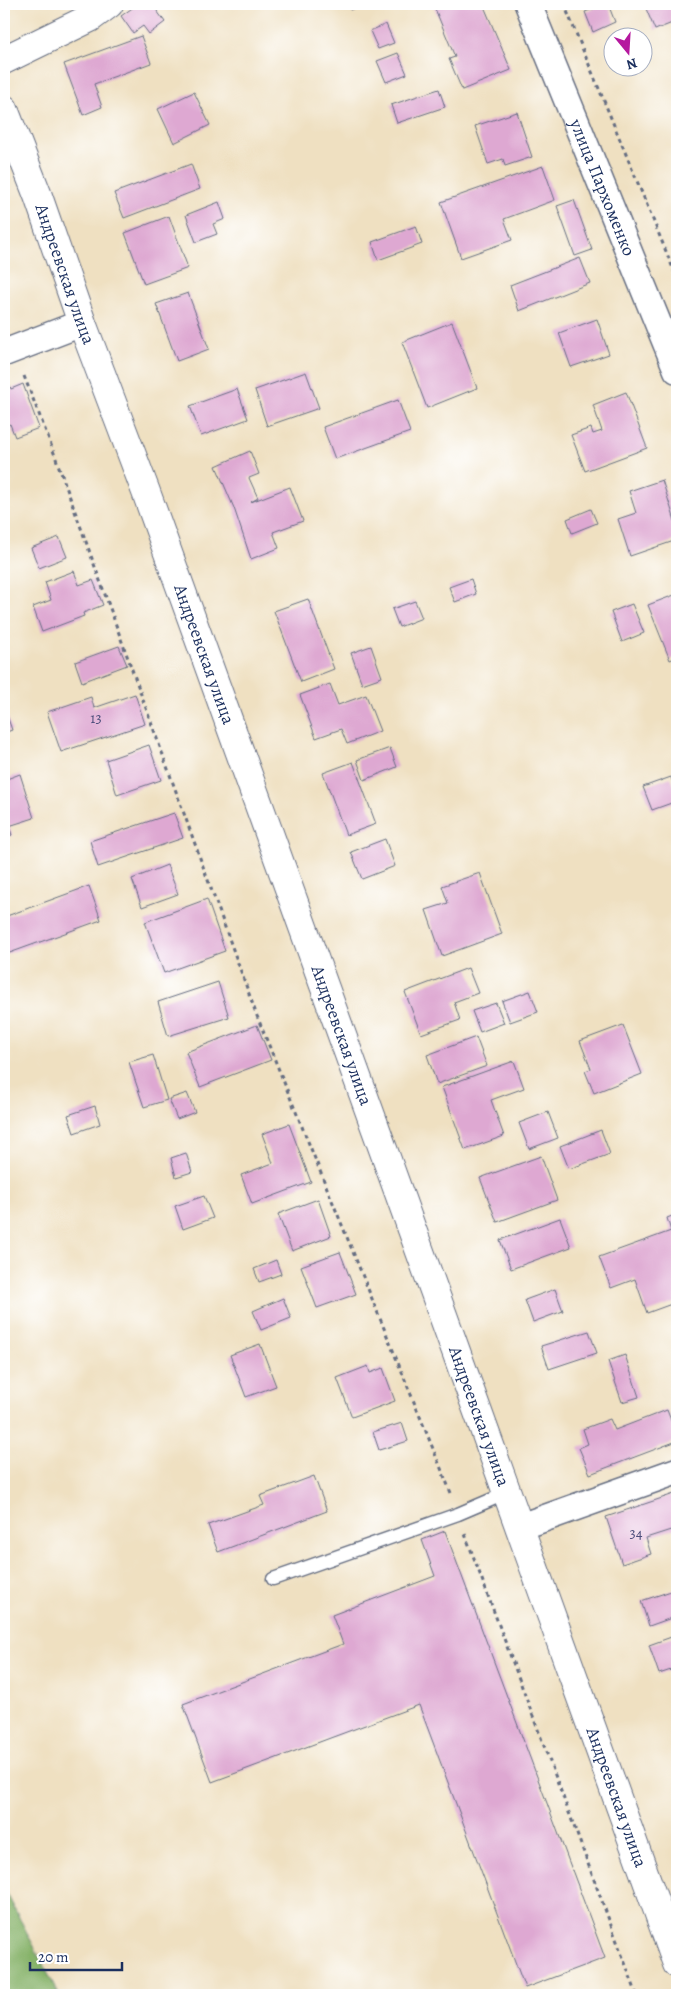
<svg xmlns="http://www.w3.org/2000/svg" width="681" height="1999" font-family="Alegreya,serif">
<rect width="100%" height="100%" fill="#fff"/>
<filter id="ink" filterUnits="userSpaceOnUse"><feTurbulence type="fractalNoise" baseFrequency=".02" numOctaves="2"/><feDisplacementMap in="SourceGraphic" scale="10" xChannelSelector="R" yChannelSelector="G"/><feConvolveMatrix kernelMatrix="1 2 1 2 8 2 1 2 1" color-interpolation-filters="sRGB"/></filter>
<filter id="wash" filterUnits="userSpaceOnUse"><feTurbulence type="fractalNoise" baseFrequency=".0096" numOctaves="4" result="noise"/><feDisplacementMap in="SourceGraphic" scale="20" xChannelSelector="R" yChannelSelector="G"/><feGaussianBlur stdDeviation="1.12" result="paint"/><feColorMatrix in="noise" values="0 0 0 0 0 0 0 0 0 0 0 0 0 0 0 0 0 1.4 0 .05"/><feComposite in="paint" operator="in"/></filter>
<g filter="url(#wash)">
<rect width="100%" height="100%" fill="#efe0c1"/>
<path fill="#87b36b" stroke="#517164" d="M4,1888l55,107h-55z"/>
<g id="blocks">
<g fill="#dea8d2">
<path d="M138,4h14l13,18 -16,12 -6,-8 -10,7 -12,-17z"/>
<path d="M348,4h17l-15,6z"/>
<path d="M433,4h50l28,66 -49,20 -13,-31 6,-2z"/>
<path d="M605,4h3l7,18 -22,10 -8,-20z"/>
<path d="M644,4h33v17l-22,9z"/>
<path d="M386,24l8,19 -16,6 -8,-18z"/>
<path d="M141,36l10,27 -57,21 8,23 -19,8 -19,-51z"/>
<path d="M398,53l9,21 -21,8 -9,-21z"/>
<path d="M439,89l6,18 -48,16 -6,-18z"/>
<path d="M194,92l16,33 -36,18 -16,-34z"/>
<path d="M517,112l15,45 -27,9 -2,-7 -15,5 -13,-38z"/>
<path d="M191,164l9,25 -76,29 -10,-25z"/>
<path d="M543,166l12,34 -51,19 8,21 -51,18 -20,-56z"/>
<path d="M574,200l18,50 -17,6 -18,-50z"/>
<path d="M219,202l6,17 -12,5 4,10 -21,8 -10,-27z"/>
<path d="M169,216l19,52 -44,16 -19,-51z"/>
<path d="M416,226l6,18 -44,16 -6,-18z"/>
<path d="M580,258l10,25 -71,28 -9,-26z"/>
<path d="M188,293l21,56 -32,12 -21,-57z"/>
<path d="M597,319l12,35 -38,13 -12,-34z"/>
<path d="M452,322l25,66 -50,20 -25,-66z"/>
<path d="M306,372l13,36 -52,18 -12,-36z"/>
<path d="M7,378l4,11 12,-5 16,44 -24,9 -5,-13 -6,3v-48z"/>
<path d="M237,389l11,30 -47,17 -11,-30z"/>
<path d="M626,392l21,56 -62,23 -14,-36 20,-7 2,6 9,-3 -9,-26z"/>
<path d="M398,400l12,32 -75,27 -12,-32z"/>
<path d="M250,451l9,23 -10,4 9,20 -7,4 39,-15 13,34 -30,11 6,16 -28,11 -17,-51 -18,-42z"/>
<path d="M662,480l15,47v13l-47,16 -12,-37 18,-6 -7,-22z"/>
<path d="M591,509l6,14 -25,10 -5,-14z"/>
<path d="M59,537l8,20 -28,11 -8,-20z"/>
<path d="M74,571l5,14 14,-5 10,25 -20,8 1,3 -42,16 -9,-25 18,-7 -6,-18z"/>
<path d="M471,579l5,15 -21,8 -6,-15z"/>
<path d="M677,594v63l-7,3 -22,-55z"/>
<path d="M308,599l26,70 -33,13 -27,-71z"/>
<path d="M415,601l7,17 -23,9 -7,-18z"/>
<path d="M632,604l12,29 -22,9 -11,-30z"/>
<path d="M119,646l8,19 -45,17 -7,-20z"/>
<path d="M371,646l11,31 -20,7 -11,-31z"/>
<path d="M330,684l8,21 28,-10 14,36 -33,13 -6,-15 -25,9 -16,-43z"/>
<path d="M135,694l10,30 -84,28 -14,-40 44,-15 3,11z"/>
<path d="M5,710l7,20 -8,3v-22z"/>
<path d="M149,745l12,35 -44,15 -11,-35z"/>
<path d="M390,748l7,19 -33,13 -7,-20z"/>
<path d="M353,762l23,62 -30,11 -23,-62z"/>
<path d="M20,774l14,44 -25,8 3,9 -8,3v-58z"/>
<path d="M671,777l6,17v7l-25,9 -9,-23z"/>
<path d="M174,813l9,25 -85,29 -8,-26z"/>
<path d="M385,839l10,27 -33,13 -11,-27z"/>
<path d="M167,865l11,29 -36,13 -10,-28z"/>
<path d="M480,873l22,61 -60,22 -16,-46 22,-7 -6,-17z"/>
<path d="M89,886l12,34 -97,35v-38z"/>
<path d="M207,899l18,52 -61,22 -19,-51z"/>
<path d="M468,968l10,25 -24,9 6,18 -39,14 -16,-42z"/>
<path d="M218,982l11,35 -61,19 -10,-34z"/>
<path d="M530,991l8,21 -28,10 -8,-21z"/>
<path d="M496,1003l8,20 -24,9 -8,-21z"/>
<path d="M257,1025l14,35 -71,27 -14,-35z"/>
<path d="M623,1025l19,49 -48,19 -9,-22 6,-2 -11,-28z"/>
<path d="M476,1037l11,29 -50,18 -10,-29z"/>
<path d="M153,1055l14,45 -23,7 -15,-45z"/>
<path d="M514,1061l10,27 -33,12 13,36 -39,14 -23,-63z"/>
<path d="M187,1093l8,19 -18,7 -8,-20z"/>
<path d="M95,1106l5,18 -26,9 -6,-18z"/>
<path d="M548,1112l10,26 -29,11 -10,-26z"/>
<path d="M289,1124l22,58 -59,22 -11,-29 32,-12 -11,-29z"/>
<path d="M601,1130l9,24 -41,15 -9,-23z"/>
<path d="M186,1153l6,19 -16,5 -5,-19z"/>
<path d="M541,1156l16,44 -60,22 -17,-44z"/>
<path d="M204,1196l9,22 -30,11 -8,-23z"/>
<path d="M318,1199l13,37 -39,15 -14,-37z"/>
<path d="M677,1214v88l-30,11 -12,-34 -24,9 -12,-31 72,-26 -4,-13z"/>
<path d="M560,1218l11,29 -60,22 -11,-29z"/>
<path d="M340,1252l16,42 -39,14 -16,-42z"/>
<path d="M276,1260l5,14 -22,8 -5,-13z"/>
<path d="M555,1289l8,22 -30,11 -8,-22z"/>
<path d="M283,1298l8,20 -30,12 -8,-19z"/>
<path d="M589,1331l8,22 -48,16 -8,-23z"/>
<path d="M260,1344l16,42 -30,11 -16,-42z"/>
<path d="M625,1355l14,42 -17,5 -14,-41z"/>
<path d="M368,1366l2,7 13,-5 12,33 -43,16 -15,-39z"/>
<path d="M667,1410l10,26v5l-87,33 -11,-26 9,-4 -5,-15 27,-10 5,11z"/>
<path d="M402,1423l6,18 -29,9 -6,-18z"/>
<path d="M314,1476l13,35 -109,41 -10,-27 56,-20 -4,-9z"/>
<path d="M677,1493v35l-31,10 5,16 -29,10 -16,-47z"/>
<path d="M445,1531l160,427 -80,30 -106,-283 -207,77 -29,-78 160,-60 -11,-29 103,-39 -13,-36z"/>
<path d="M677,1589v27l-28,10 -8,-25z"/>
<path d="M677,1635v33l-18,6 -10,-29z"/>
</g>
</g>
</g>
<g filter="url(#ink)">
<use href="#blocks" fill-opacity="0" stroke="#656d81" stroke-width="1"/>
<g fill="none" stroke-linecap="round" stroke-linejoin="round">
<defs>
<path id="service" d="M273,1579l185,-65 49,-21"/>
<g id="minor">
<path id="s1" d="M528,4l149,366"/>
<path d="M4,353l78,-30"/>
<path d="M520,1527l157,-56"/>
</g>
<g id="tertiary">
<path d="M4,60l86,-42 19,-14"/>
<path id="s2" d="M4,109l34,87 44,127 64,169 531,1472"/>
</g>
</defs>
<use href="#service" stroke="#656d81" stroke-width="15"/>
<use href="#minor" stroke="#656d81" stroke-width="29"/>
<use href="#tertiary" stroke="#656d81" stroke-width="30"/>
<g stroke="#656d81" stroke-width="3" stroke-dasharray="4 4" stroke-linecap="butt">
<path d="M564,4l113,274"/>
<path d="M24,376l26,66 207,574 194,477"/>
<path d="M465,1534l172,461"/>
</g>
<use href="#service" stroke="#fff" stroke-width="12"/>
<use href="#minor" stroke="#fff" stroke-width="26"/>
<use href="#tertiary" stroke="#fff" stroke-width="28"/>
</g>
</g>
<g text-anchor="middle" stroke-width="4" stroke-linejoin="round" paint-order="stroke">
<g font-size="15" fill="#4c4d7b">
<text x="96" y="723">13</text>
<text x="636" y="1538">34</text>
</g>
<g font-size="18" fill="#1b2f5e" stroke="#fff">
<text dy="6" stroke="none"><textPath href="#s1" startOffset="198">улица Пархоменко</textPath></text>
<text dy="6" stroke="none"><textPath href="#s2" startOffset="176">Андреевская улица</textPath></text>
<text dy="6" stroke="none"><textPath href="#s2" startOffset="581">Андреевская улица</textPath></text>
<text dy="6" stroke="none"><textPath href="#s2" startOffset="986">Андреевская улица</textPath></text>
<text dy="6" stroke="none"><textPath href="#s2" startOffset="1391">Андреевская улица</textPath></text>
<text dy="6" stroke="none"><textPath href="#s2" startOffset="1796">Андреевская улица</textPath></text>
</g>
</g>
<rect width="681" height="1999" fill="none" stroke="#fff" stroke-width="20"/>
<g transform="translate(628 52) rotate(162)"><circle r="24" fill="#ffffff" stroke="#a4acbf"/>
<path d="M0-4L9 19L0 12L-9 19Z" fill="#b5179e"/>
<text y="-8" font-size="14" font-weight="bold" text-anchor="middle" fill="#1b2f5e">N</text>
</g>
<path d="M30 1962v8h92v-8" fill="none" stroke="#1b2f5e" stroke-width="2.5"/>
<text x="38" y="1962" font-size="15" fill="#1b2f5e" stroke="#ffffff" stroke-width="4" paint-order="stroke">20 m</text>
</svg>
